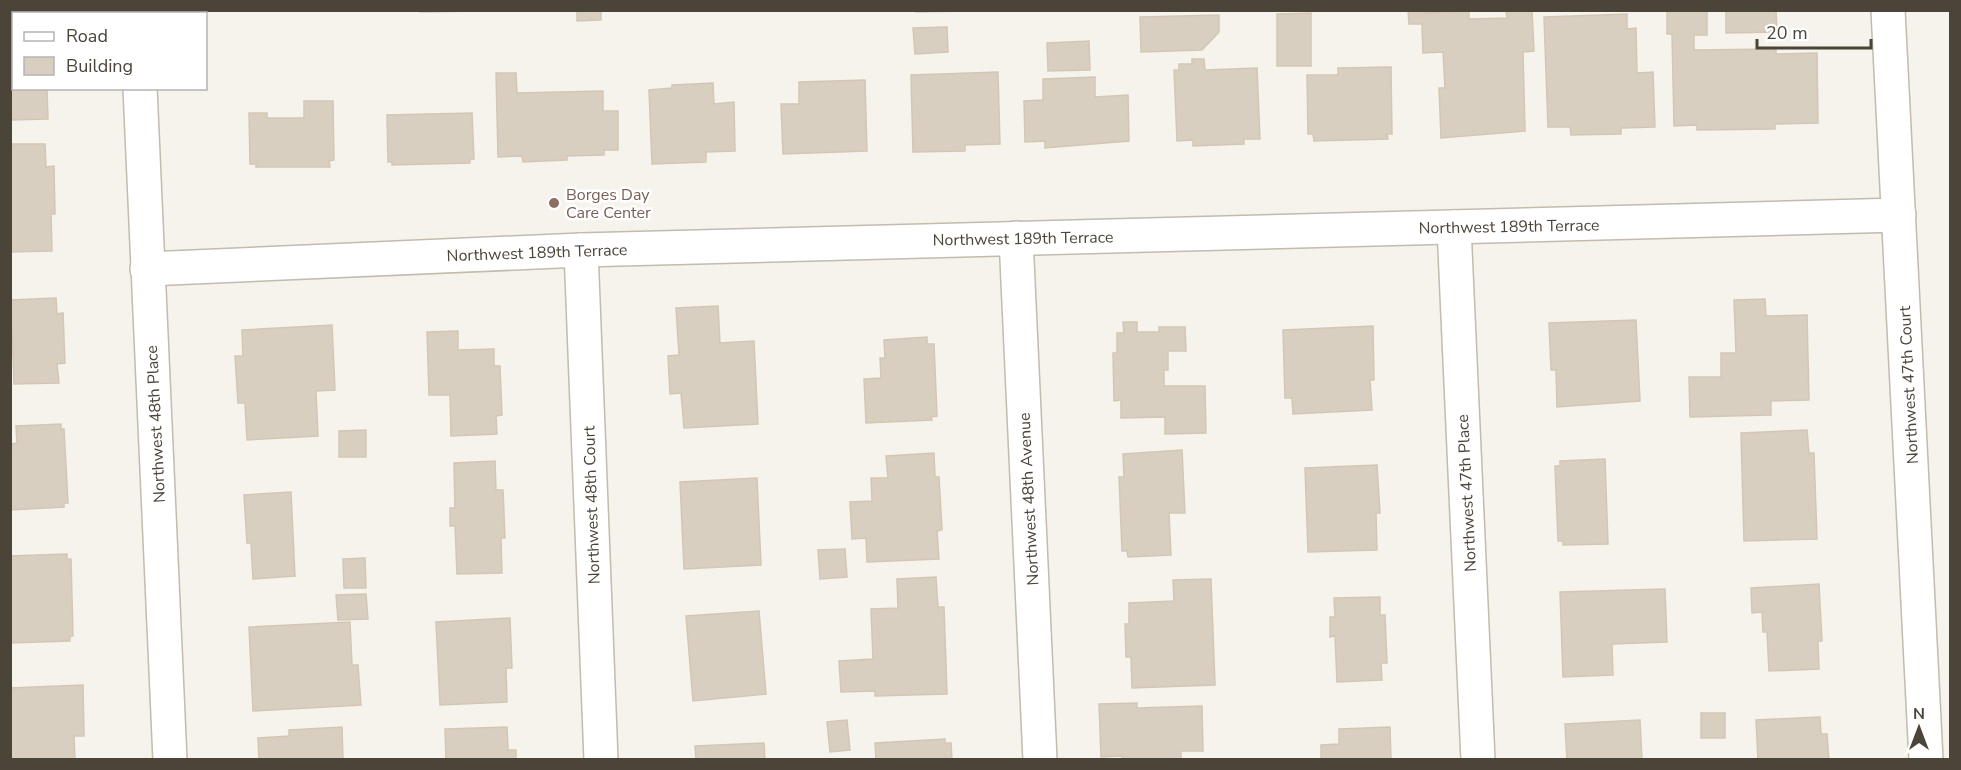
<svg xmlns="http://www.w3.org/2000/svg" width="1961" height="770" font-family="'Nunito Sans',sans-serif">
<rect width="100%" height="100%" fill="#f6f3ec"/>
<g fill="#d8cfc1" stroke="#d3c7b4" stroke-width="1.5">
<path d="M420,10h58v1l-58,1z"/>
<path d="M577,10h24v10l-24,1z"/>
<path d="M916,10h52v1l-52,1z"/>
<path d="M1408,10h16v3l45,-2v8l38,-1 -1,-7 26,-1 2,41 -11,1 2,79 -84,7 -2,-50h6l-2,-36 -20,1 -1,-29h-13z"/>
<path d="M1667,10h40v25h-13v15l82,-1v5l41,-1 1,70 -43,1v5l-78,1v-5l-23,1 -2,-92h-5z"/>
<path d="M1726,10h50l1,22 -51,1z"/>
<path d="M1311,13v53h-34v-52z"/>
<path d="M1627,14v15l9,-1 1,45 16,-1 2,55 -34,1v6l-50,1 -1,-8h-22l-4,-110z"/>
<path d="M1219,15v17l-17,18 -61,2 -1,-35z"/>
<path d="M947,27l1,25 -33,2 -2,-26z"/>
<path d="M10,36h4v52h37l-4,1 1,30 -38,1z"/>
<path d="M1089,41l1,29 -42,1 -1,-28z"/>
<path d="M1192,59h12l1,11 52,-2 3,71h-16v5l-51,2v-6l-16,1 -3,-71h5v-6h13z"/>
<path d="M1391,67l1,67h-5l1,5 -74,2 -1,-7h-5l-1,-59h31v-7z"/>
<path d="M998,72l2,72 -35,1v6l-52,1 -2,-77z"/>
<path d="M496,73h20l1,20 86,-2v20h15v39h-14v5l-37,1v4l-44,2 -1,-6 -24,1z"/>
<path d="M1095,77v20l33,-2 1,46 -84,7v-7l-20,1 -1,-41 19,-1v-21z"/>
<path d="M865,80l2,71 -84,3 -2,-50h18v-22z"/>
<path d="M713,83l1,21 20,-2 1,49 -29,1v10l-54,2 -3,-74 23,-2v-3z"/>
<path d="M304,101h29l1,59 -5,1 1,6h-74v-3h-6l-1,-51h18v5h37z"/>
<path d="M472,113l2,46h-4v4l-78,2v-3h-4l-1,-47z"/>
<path d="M10,144h35l1,23 8,-1 1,48h-4l1,37 -42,1z"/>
<path d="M56,298l1,16 6,-1 2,50 -8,1 2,19 -45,1 -3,-84z"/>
<path d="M1765,299l1,17 41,-1 2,85 -38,1v14l-81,2 -1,-40h32v-24h15l-2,-53z"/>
<path d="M718,306l2,37 34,-2 4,83 -74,4 -3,-35 -11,1 -2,-38 11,-1 -3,-47z"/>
<path d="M1636,320l4,81 -83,6 -1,-37h-5l-2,-47z"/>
<path d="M1123,322h14v10h22v-5h26l1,24h-18v19h-4v16h41l1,47 -41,1v-17l-44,1v-18l-7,1 -1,-48h4v-20h7z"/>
<path d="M332,325l3,65 -19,1 2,45 -71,4 -2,-37h-7l-3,-47h8l-1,-26z"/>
<path d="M1373,326l1,54h-4l2,30 -79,4 -1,-16h-7l-2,-68z"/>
<path d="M458,331v19l36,-1v17h6l2,49 -6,1 1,18 -46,2 -1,-41h-21l-2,-63z"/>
<path d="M927,337v7h7l3,72 -6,1 1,3 -66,3 -2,-44 17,-1 -1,-20h5l-1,-18z"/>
<path d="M61,424v5h3l4,74h-4v4l-54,3v-53l2,-13 5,-1 -1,-17z"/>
<path d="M366,430v27h-27v-26z"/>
<path d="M1807,430l2,23h5l3,86 -73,2 -3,-108z"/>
<path d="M1182,450l3,63h-16l2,42 -43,2 -1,-6h-5l-3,-74h5l-1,-23z"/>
<path d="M934,453l1,24h4l3,53 -5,1 2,28 -72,3 -1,-24 -14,1 -2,-37 22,-1 -1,-23h17l-2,-22z"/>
<path d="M1605,459l3,85 -45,1v-4h-5l-3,-75h5v-5z"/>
<path d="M495,461l1,29h7l2,48h-4l1,35 -45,1 -2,-48h-5v-18h5l-1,-45z"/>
<path d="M1377,465l3,48h-4l1,37 -69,2 -3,-84z"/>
<path d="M757,478l4,87 -77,4 -4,-87z"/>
<path d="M291,492l4,84 -42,3 -2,-36h-4l-3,-48z"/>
<path d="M845,549l2,28 -27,2 -2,-29z"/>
<path d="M67,554v5h4l2,77h-3v5l-60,2v-87z"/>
<path d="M365,558l1,30h-22l-1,-29z"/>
<path d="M936,577l2,30h6l3,87 -72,2v-5l-34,1 -2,-31 34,-2 -2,-50 27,-1 -1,-29z"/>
<path d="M1211,579l4,106 -83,3 -1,-31h-5l-1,-33h4v-21l45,-2 -1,-21z"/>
<path d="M1819,584l3,57h-4l1,28 -50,2 -2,-39h-4l-1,-20 -10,1 -1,-25z"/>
<path d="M1665,589l2,53 -55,2 1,31 -50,2 -3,-85z"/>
<path d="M366,594l2,25 -30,1 -2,-25z"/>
<path d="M1380,597v18h5l2,48h-6l1,17 -45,2 -2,-46 -5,1v-20h5l-1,-19z"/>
<path d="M759,611l7,83 -73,7 -7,-85z"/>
<path d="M510,618l2,50h-6l1,34 -67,3 -4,-83z"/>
<path d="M350,622l2,43h6l3,40 -108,6 -4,-84z"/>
<path d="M83,685l1,51h-10l1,24h-65v-72z"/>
<path d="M1137,703v5l65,-2 1,45h-22v9h-58l-1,-4 -21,1 -2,-53z"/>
<rect x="1701" y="713" width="24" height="25"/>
<path d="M1820,717l1,17h6l2,26h-71l-2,-40z"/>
<path d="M847,720l3,30 -20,2 -3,-30z"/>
<path d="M1640,720l2,40h-75l-2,-36z"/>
<path d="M342,727l1,33h-84l-1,-22 31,-2v-6z"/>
<path d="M507,727l1,23h8v10h-70l-1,-31z"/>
<path d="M1390,727l1,33h-70v-15l18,-1v-15z"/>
<path d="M945,739v4h6l1,17h-76l-1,-17z"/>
<path d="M764,743l1,17h-69l-1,-14z"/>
</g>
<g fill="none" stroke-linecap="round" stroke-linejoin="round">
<defs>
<g id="minor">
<path d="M137,10v4"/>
<path d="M1888,10l38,750"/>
<path d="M140,88l30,672"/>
<path d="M1454,227l24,533"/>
<path d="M1016,238l24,522"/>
<path d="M581,250l20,510"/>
<path d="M147,269l434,-19 1318,-35"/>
</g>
</defs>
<use href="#minor" stroke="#c2bbae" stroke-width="36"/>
<use href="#minor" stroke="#fff" stroke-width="33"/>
</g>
<circle fill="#8d6e63" stroke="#fff" stroke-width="2" cx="554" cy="203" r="6"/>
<g text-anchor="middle" stroke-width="5" stroke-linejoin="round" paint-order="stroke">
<g font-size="16" fill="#785e54" stroke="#fff" text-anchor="start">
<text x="566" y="200">Borges Day<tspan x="566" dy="18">Care Center</tspan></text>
</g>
<g font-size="16" fill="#4b4439" stroke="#fff">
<text transform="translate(1509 226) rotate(-1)" y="6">Northwest 189th Terrace</text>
<text transform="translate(1023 238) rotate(-1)" y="6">Northwest 189th Terrace</text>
<text transform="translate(537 252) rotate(-2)" y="6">Northwest 189th Terrace</text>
<text transform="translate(1908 385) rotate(-93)" y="6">Northwest 47th Court</text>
<text transform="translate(155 424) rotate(-93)" y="6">Northwest 48th Place</text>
<text transform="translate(1466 493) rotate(-93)" y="6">Northwest 47th Place</text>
<text transform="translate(1028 499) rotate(-93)" y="6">Northwest 48th Avenue</text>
<text transform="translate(591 505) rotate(-92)" y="6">Northwest 48th Court</text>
</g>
</g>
<rect width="1961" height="770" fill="none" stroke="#4b4439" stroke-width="24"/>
<rect x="12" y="12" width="195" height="78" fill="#ffffff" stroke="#b7b4b0" stroke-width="1.5"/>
<rect x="24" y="32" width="30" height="9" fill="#ffffff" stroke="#b7b4b0" stroke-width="1.5"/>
<text x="66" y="42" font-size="18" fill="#4b4439">Road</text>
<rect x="24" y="57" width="30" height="18" fill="#d8cfc1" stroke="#b7b4b0" stroke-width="1.5"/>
<text x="66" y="72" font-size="18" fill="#4b4439">Building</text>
<g transform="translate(1919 728)" stroke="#ffffff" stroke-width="4.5" paint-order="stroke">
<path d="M0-4.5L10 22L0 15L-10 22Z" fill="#4b4439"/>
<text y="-9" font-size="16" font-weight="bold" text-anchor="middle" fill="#4b4439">N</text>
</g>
<path d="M1757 39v9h114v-9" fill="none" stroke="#4b4439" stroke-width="3"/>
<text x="1766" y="39" font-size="18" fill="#4b4439" stroke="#ffffff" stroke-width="4.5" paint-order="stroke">20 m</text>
</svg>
